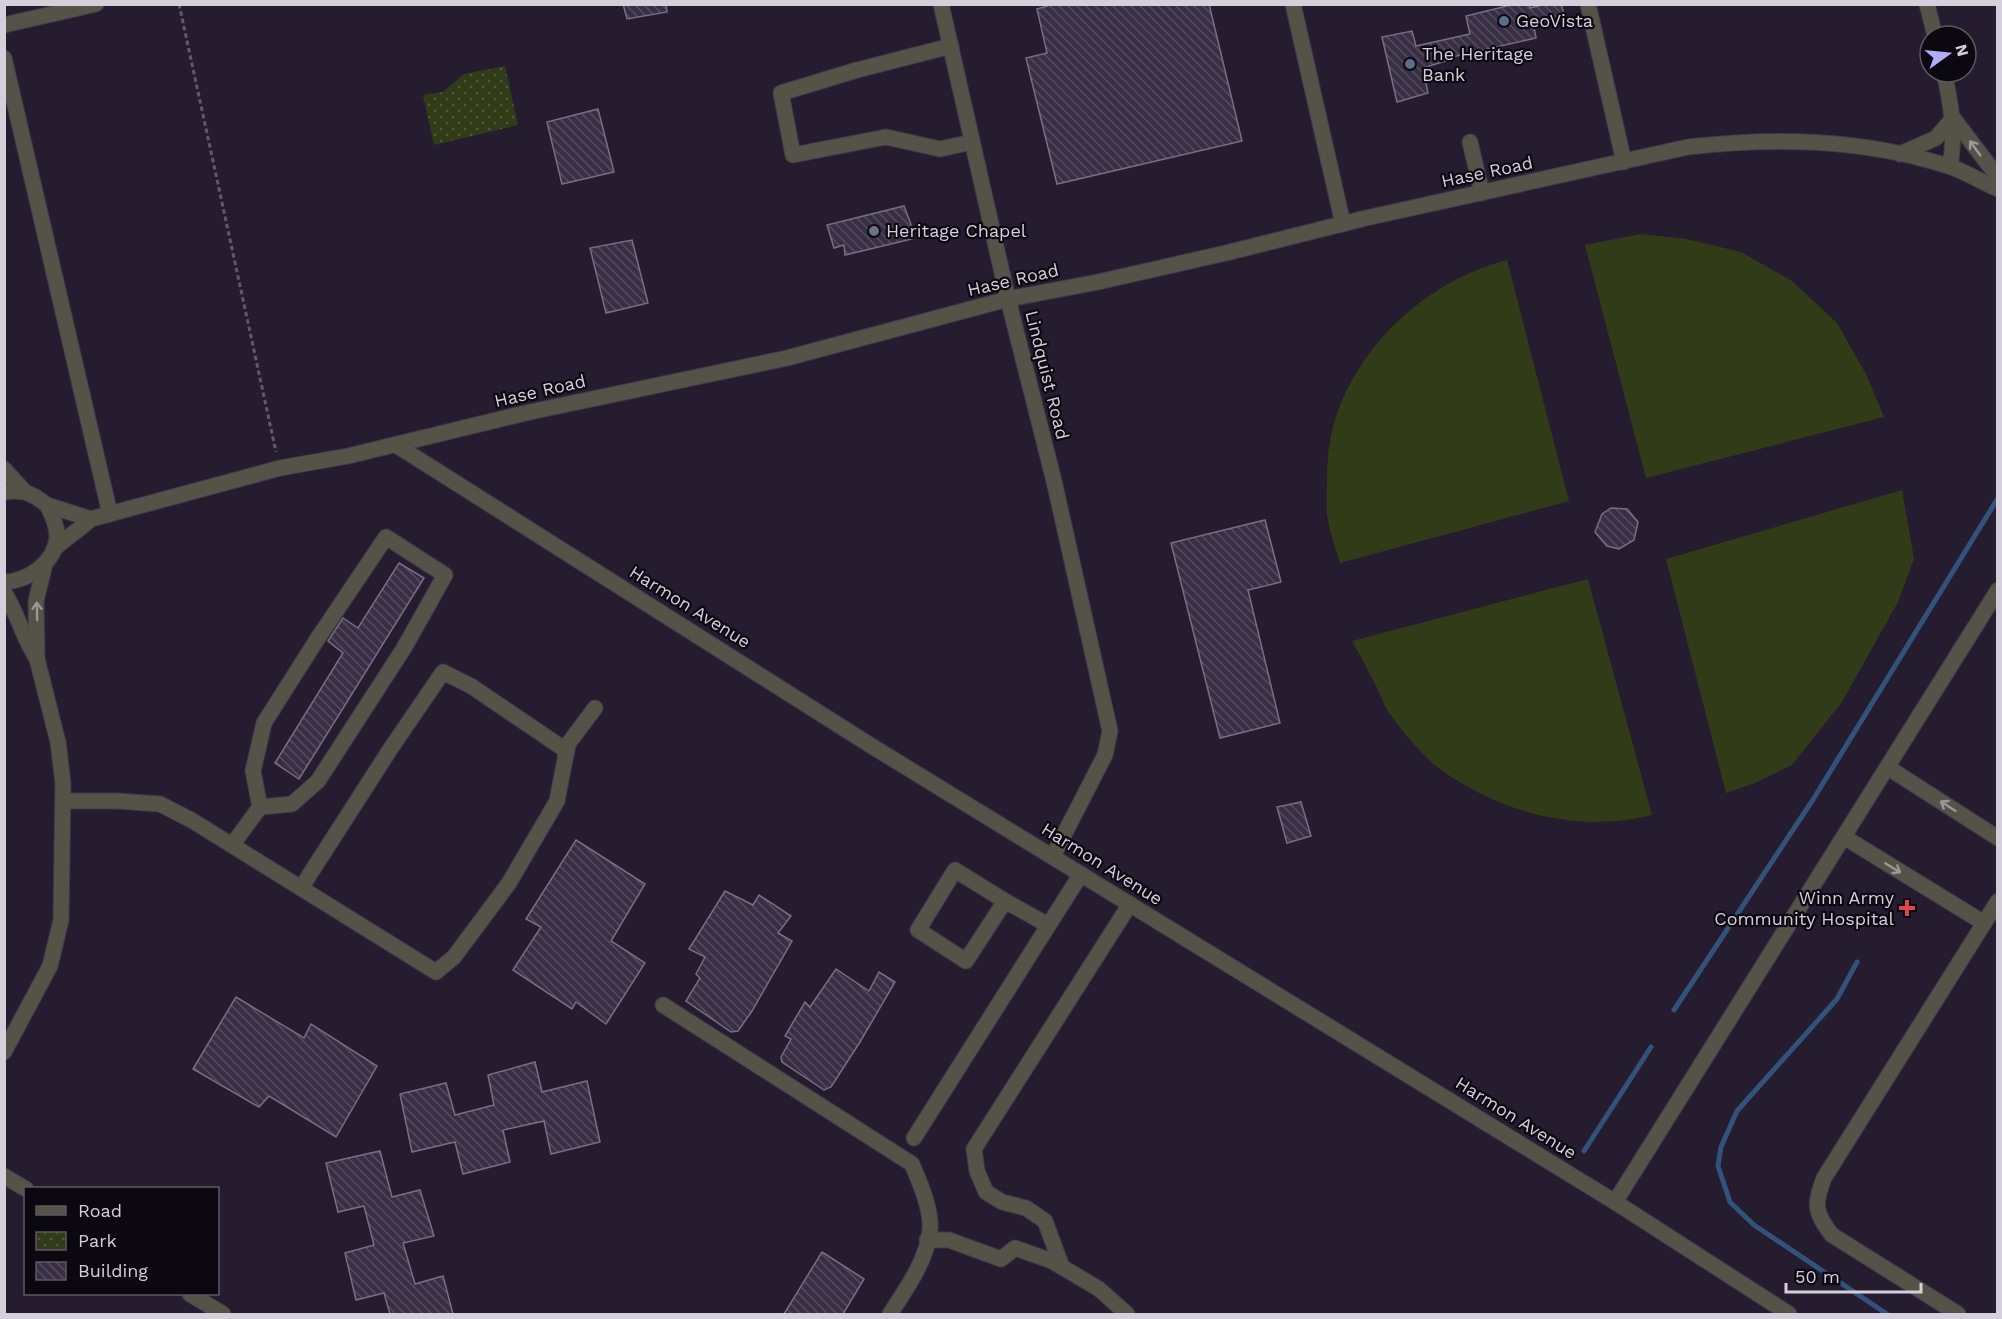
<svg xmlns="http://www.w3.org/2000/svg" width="2002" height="1319" font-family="'Work Sans',sans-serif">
<defs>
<pattern id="park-dots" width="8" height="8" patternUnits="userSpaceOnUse" patternTransform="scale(1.5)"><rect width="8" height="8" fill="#323b18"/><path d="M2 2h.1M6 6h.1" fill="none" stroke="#4f5639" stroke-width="1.8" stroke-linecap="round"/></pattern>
<pattern id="building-back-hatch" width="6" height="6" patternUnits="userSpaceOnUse" patternTransform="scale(1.5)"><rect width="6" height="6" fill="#382f44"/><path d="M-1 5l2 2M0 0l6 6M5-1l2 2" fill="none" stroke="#544c5e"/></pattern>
</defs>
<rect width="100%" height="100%" fill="#251c2f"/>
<g fill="#323b18">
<path d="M1641,234l45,5 55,13 51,29 45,42 29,51 18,43 -238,61 -61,-233z"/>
<path d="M1507,260l62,241 -229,62c-5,-16 -11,-33 -13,-49 -1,-9 0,-19 0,-28 0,-20 1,-43 7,-63 24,-79 93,-142 173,-163z"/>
<path d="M1902,490l12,69 -16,43 -56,100 -50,63 -37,18 -29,10 -60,-234z"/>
<path d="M1588,579l64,236c-74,19 -156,-3 -216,-49 -13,-10 -34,-35 -43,-48 -7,-8 -11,-19 -15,-28 -8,-17 -17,-33 -26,-49z"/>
</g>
<path fill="url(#park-dots)" d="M505,66l13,59 -84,20 -11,-50 20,-3 21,-18z"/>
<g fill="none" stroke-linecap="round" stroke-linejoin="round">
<g stroke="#31527a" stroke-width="5">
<path d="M1857,962l-20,37 -100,112 -16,36 -3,19 12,36 24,23 133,89"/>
<path d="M1674,1010l140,-212 184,-300"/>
<path d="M1584,1151l67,-104"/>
</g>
</g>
<g fill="url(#building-back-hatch)" stroke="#786e86" stroke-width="1.5">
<path d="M623,4h43l1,8 -40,7z"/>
<path d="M1054,4h155l33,137 -185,43 -31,-126 21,-5 -10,-44z"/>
<path d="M1515,4h14l1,4 16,-4h15l5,16 -32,7 2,11 -84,19v2l-29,9 5,25 -31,9 -15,-65 30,-6 4,15 54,-12 -4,-18z"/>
<path d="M598,109l16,63 -52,12 -15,-62z"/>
<path d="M904,206l9,24h-2l1,9 -67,16 -1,-10 -10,3 -7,-23z"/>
<path d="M632,240l16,63 -42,10 -16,-65z"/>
<path d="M1611,508l16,1 11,13 -4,18 -15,9 -12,-3 -12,-14 7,-18z"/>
<path d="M1265,520l16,62 -33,8 32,133 -60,15 -49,-195z"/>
<path d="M399,563l25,15 -125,201 -24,-16 68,-110 -15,-12 15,-23 15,10z"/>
<path d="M1301,802l10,34 -24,7 -10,-36z"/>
<path d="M576,840l69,44 -34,57 34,22 -39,61 -30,-22 -4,7 -59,-39 28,-43 -15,-8z"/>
<path d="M725,891l28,14 6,-10 32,21 -13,17 14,8 -40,70 -14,20 -7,1 -45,-31 14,-23 -4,-4 9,-17 -16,-8z"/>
<path d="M836,969l33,22 10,-19 16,10 -35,60 -29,45 -7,3 -42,-28 -1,-5 10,-18 -6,-3 20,-34 5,5z"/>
<path d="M236,997l68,41 7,-14 66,42 -41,71 -67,-41 -10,11 -66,-38z"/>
<path d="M535,1062l7,30 45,-11 13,61 -49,12 -7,-33 -41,9 7,32 -47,12 -8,-32 -43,10 -12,-58 46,-11 9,32 39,-10 -6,-30z"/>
<path d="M380,1151l12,46 28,-7 14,46 -31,7 12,41 28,-8 10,38h-63l-6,-21 -28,7 -11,-47 29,-8 -10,-39 -26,6 -12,-49z"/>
<path d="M822,1252l42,27 -21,35h-59z"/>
</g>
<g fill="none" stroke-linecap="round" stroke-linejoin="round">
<defs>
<g id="minor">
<path d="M941,4l67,295 46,182 56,250 -5,24 -52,101"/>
<path d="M1293,4l50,220"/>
<path d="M1588,4l36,158"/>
<path d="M1927,4l8,32"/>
<path d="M4,25l92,-21"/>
<path d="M951,46l-94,24 -76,23 12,62 93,-18 54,12 32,-7"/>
<path d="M4,58l106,456"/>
<path d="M1944,72c7,32 12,61 6,94"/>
<path d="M1953,118l45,59"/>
<path d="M1470,142l12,51"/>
<path d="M1900,154l36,-16 17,-20"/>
<path d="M396,445l474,300 745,457 174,112"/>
<path d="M4,469l21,23"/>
<path d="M4,492l9,-1 12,1 11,5 11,8 44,14 189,-51 68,-12 182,-44 257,-54 221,-59 90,-17 128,-29 140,-35 322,-71c88,-10 175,-8 260,19 17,5 33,16 50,23"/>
<path d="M54,549c12,-11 25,-19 37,-30"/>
<path d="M4,582c24,-1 51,-19 53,-45 0,-12 -5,-22 -10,-32"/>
<path d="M4,592c14,22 19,46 33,67"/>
<path d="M1887,767l111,71"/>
<path d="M63,801h54l43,3 33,17 243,151 18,-15 55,-74 48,-82 11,-57 27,-36"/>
<path d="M1844,837l140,86"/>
<path d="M232,845l28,-38 32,-3 26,-23 86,-133 41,-73 -59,-38 -70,104 -52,82 -11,48 7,36"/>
<path d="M301,888l90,-140 52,-76 28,14 96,65"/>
<path d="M1005,901l-39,60 -48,-31 37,-60 50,31 43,24"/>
<path d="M663,1005l249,159c8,19 20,46 18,67 -4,31 -24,58 -40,83"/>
<path d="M4,1052l46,-86 11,-46 2,-137 -5,-41 -21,-83 -1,-58 9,-37"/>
<path d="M914,1138l167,-264"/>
<path d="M4,1176l22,13"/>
<path d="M1615,1202l383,-612"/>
<path d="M927,1240h22l52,19 14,-11 37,13 47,28 28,25"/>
<path d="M1062,1267l-17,-46 -19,-13 -24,-6 -16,-10 -9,-21 -3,-22 156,-245"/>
<path d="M190,1294l33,20"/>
<path d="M1958,1314l-126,-79c-18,-23 -18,-31 -8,-57l174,-277"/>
</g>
</defs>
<use href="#minor" stroke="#41394b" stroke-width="17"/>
<path stroke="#61596a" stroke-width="3" stroke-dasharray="4.5 3" stroke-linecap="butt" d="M179,4l97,448"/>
<use href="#minor" stroke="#555247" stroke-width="15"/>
</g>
<defs><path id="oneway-shaft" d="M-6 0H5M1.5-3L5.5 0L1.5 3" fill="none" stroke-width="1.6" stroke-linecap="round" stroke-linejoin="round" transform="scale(1.5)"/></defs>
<g stroke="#9b9799">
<use href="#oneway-shaft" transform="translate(1975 148) rotate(-126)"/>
<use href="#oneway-shaft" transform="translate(37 611) rotate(-91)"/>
<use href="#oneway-shaft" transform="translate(1948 806) rotate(-147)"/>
<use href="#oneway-shaft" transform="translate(1893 868) rotate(32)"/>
</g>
<g fill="#5c6f8a" stroke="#0c0811" stroke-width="2">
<circle cx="1504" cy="21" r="6"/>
<circle cx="1410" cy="64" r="6"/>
</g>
<circle fill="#6b7280" stroke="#0c0811" stroke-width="2" cx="874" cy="231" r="6"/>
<path fill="#e0444e" stroke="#0c0811" stroke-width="2" d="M1904 899h6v6h6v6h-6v6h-6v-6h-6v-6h6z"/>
<g text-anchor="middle" stroke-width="4.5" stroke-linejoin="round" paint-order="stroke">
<g font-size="18" fill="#d5cfdc" stroke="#0c0811" text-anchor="start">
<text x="1516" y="27">GeoVista</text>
<text x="1422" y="60">The Heritage<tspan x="1422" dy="21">Bank</tspan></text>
<text x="886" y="237">Heritage Chapel</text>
<text x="1894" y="904" text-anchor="end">Winn Army<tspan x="1894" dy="21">Community Hospital</tspan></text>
</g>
<g font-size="18" fill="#d5cfdc" stroke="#0c0811">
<text transform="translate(1487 172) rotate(-12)" y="6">Hase Road</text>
<text transform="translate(1013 280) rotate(-13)" y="6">Hase Road</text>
<text transform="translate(1047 375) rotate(76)" y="6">Lindquist Road</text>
<text transform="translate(540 391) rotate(-13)" y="6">Hase Road</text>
<text transform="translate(690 607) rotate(32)" y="6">Harmon Avenue</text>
<text transform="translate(1102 864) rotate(32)" y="6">Harmon Avenue</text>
<text transform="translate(1516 1118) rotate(32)" y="6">Harmon Avenue</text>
</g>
</g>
<rect width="2002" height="1319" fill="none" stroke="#d5cfdc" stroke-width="12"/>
<rect x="24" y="1187" width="195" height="108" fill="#0c0811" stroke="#5c5862" stroke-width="1.5"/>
<rect x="36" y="1206" width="30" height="9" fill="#555247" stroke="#5c5862" stroke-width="1.5"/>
<text x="78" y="1217" font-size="18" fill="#d5cfdc">Road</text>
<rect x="36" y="1232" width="30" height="18" fill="url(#park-dots)" stroke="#5c5862" stroke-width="1.5"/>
<text x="78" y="1247" font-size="18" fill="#d5cfdc">Park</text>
<rect x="36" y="1262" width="30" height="18" fill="url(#building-back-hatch)" stroke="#5c5862" stroke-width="1.5"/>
<text x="78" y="1277" font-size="18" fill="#d5cfdc">Building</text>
<g transform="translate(1948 54) rotate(75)"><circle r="28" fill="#0c0811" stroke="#5c5862" stroke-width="1.5"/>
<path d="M0-4.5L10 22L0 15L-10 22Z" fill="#b2adf9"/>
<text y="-9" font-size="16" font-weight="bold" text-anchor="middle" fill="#d5cfdc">N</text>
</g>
<path d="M1786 1283v9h135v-9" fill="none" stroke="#d5cfdc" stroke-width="3"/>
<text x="1795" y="1283" font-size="18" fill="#d5cfdc" stroke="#0c0811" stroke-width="4.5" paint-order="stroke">50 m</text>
</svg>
